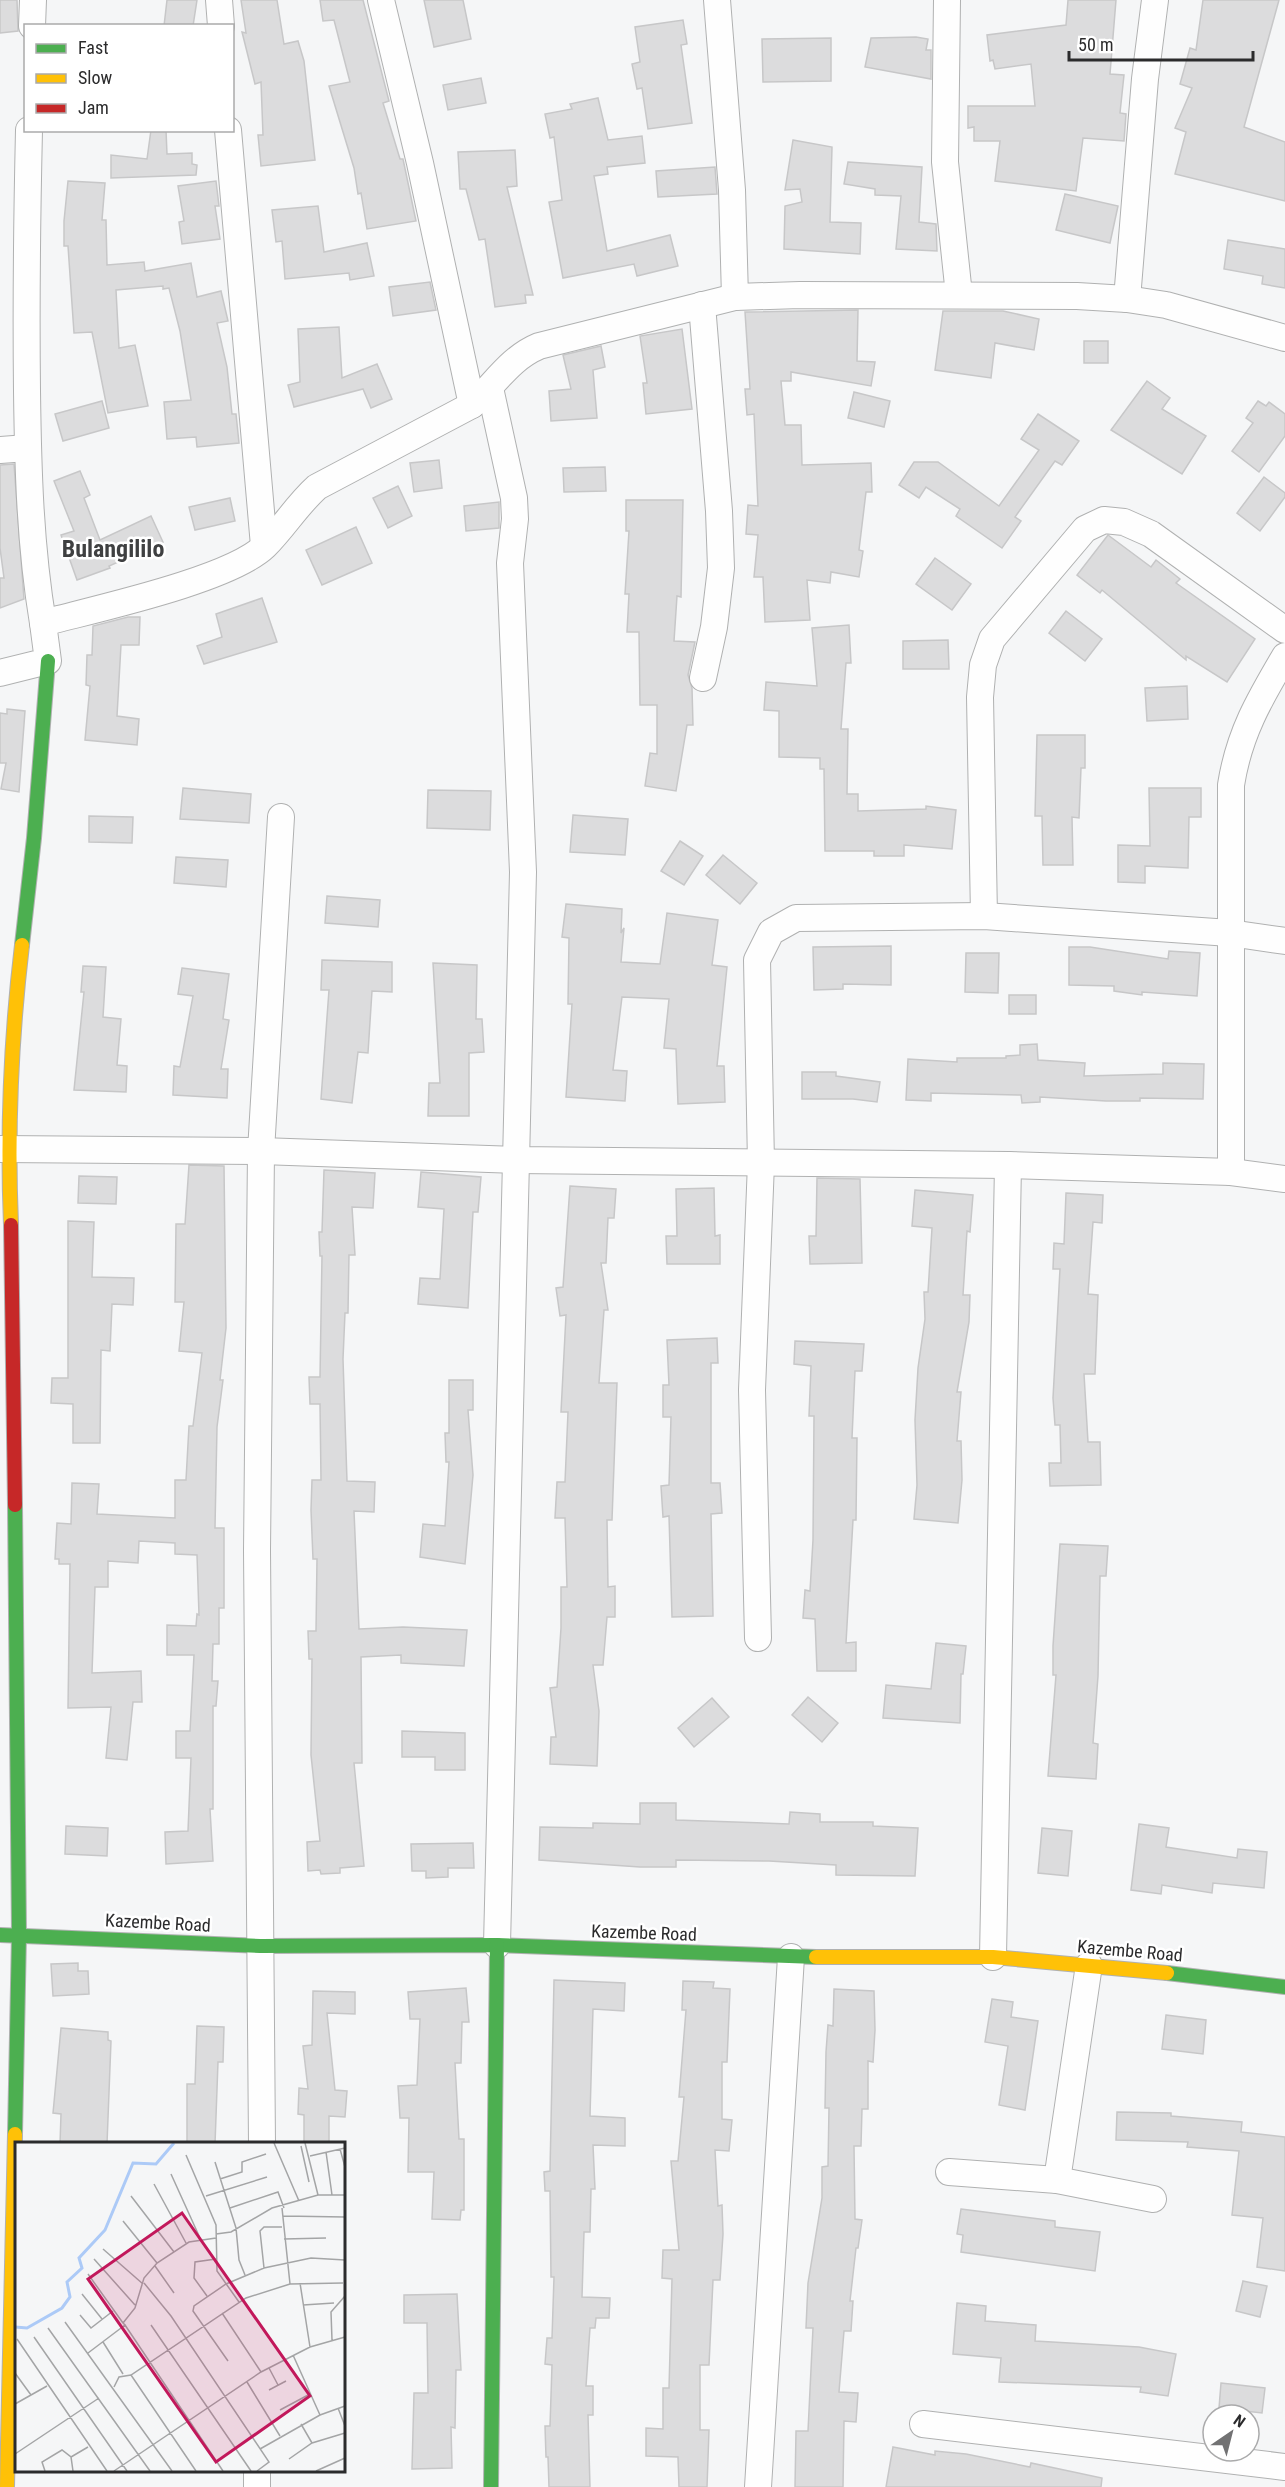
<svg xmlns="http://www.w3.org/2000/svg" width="1285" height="2487" font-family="'Roboto Condensed',sans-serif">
<rect width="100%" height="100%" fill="#f5f6f7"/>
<g fill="#dcdcdd" stroke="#c7c7c8" stroke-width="1.5">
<path d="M0,0h17l1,31 -18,2z"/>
<path d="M167,0h30l-4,26h-29z"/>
<path d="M241,0h36l7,44 14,-3 6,20 11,99 -54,6 -3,-31h5l-2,-53 -6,2 -13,-52 4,1z"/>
<path d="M320,0h43l26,101 -6,2 17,56h3l13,62 -49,8 -6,-36 -3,1 -4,-26 -25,-82 21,-4 -16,-62 -11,1z"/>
<path d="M424,0h39l8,39 -37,8z"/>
<path d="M1068,0h48l-6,74 14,1 -4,38 6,1 -2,27 -41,-3 -7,53 -81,-10 5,-40h-26v-14l-6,1v-22h67l-4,-42 -36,5 -2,-9 -3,1 -3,-26 79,-10z"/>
<path d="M1203,0h76l-35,127 41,15v59l-110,-27 11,-42 -11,-4 17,-40 -12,-4 10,-36 6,2z"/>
<path d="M683,20l4,24 -6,1 11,78 -44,6 -6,-41 -5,1 -5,-25 8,-2 -5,-35z"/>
<path d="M916,37l12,2 -2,11h5v29l-66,-12 6,-29z"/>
<path d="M831,38v43l-68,1 -1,-43z"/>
<path d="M481,78l5,25 -38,7 -5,-25z"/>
<path d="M598,98l10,42 34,-4 3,27 -38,4 1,7 -14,2 13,75 63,-16 8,31 -41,10 -3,-12 -71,14 -14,-76 13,-2 -8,-63 -4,1 -5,-24 27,-5 -2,-5z"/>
<path d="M151,130h15l1,24 25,-1v11l5,1 -1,10 -85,3v-23l36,4z"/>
<path d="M793,140l39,7 -2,75 31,1 -1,31 -76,-5 1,-43 17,-4 -2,-13 -15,1z"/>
<path d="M515,150l2,36 -10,1 26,108h-8l1,8 -31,4 -10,-68 -6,1 -13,-51h-6l-2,-37z"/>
<path d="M848,162l74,5 -3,55 17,2 1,27 -41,-2 5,-53 -26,-1v-6l-31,-5z"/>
<path d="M715,167l2,27 -59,3 -2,-26z"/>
<path d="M68,181l37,2 -3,37h4l1,45 37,-3 1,9 46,-8 6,34 24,-6 7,30 -11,2 10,44 5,47h4l3,29 -42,4 -1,-10 -29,2 -3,-37 27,-2 -11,-69 -11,-43 -6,1v-3l-47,4 3,58 16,-3 13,61 -40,7 -16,-81 -18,1 -6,-87h-4v-25z"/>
<path d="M216,181l3,25h-4l5,33 -38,5 -3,-22 5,-1 -6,-35z"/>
<path d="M1065,194l53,12 -8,37 -54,-13z"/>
<path d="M318,206l6,46 43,-9 7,33 -24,4 -1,-7 -64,6 -3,-38 -6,1 -4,-32z"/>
<path d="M1228,240l57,9v39l-23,-4 1,-8 -39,-7z"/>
<path d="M430,282l6,28 -43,6 -4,-29z"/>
<path d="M858,310l-1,51 18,1 -4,24 -80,-14v9h-10l4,44h16l1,40 69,-2 1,29h-6l-7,58 4,1 -4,26 -28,-5 -1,11 -23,-3 3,40 -45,2 -2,-45h-9l4,-42 -12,-1 2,-29 10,1 -4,-92 -7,1 -2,-26h5l-5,-77z"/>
<path d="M943,311h60l36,8 -5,31 -39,-7 -4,35 -56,-8z"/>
<path d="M339,327l3,51 35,-14 15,35 -21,9 -8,-19 -69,18 -6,-22 12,-3 -2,-53z"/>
<path d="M682,329l10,80 -46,5 -3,-31h4l-7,-47z"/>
<rect x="1084" y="341" width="24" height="22"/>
<path d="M601,346l4,21 -12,3 4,48 -46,3 -2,-30 22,-2 -8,-34z"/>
<path d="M1147,381l23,17 -8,11 44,27 -24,38 -71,-44z"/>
<path d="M854,392l36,9 -6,26 -36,-9z"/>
<path d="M102,401l7,27 -46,13 -8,-27z"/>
<path d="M1258,401l8,5 3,-4 16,12v22l-26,36 -27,-21 21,-28 -7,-5z"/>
<path d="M1038,414l41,27 -17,24 -7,-4 -40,56 6,4 -19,27 -46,-32 4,-7 -34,-22 -7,11 -20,-13 15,-23h24l61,44 40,-56 -18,-11z"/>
<path d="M439,460l3,28 -28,4 -4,-29z"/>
<path d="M14,464l10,135 -24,9v-30h4l-4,-30v-83z"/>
<path d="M605,467l1,24 -42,1 -1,-24z"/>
<path d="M80,471l10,24 -6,3 16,42 51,-24 12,26 -54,24 1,2 -33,12 -16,-45 13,-4 -20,-50z"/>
<path d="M1264,477l21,16v4l-25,34 -23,-18z"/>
<path d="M398,486l14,30 -24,12 -15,-30z"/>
<path d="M230,498l5,23 -40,9 -6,-23z"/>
<path d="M626,500h57l-2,97 -4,-1 -3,45 21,1 -7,33 4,13 1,37h-6l-11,66 -31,-5 5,-33 7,1v-49h-17l-1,-73h-12l2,-38h-4l4,-63h-3z"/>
<path d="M499,502v26l-33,3 -2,-25z"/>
<path d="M356,527l16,36 -50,22 -16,-35z"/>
<path d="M1108,535l43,32 5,-7 24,19 -4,4 79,56 -28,43 -41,-26v4l-84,-70 -2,3 -23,-18z"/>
<path d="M935,558l36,26 -19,26 -36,-26z"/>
<path d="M262,598l15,44 -73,22 -7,-18 25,-9 -6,-23z"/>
<path d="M1066,611l36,28 -17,22 -36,-28z"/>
<path d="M128,617h12l-1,28h-18l-4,71 22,3 -2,26 -52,-5 5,-54 -4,-1 1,-30h5l1,-29z"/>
<path d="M849,625l2,38h-5l-5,66h7l-1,65h11v17l68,-2v-3l30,4 -4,39 -48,-4v11h-30v-5h-49l-1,-82h-4v-11l-41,-1v-46l-15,-1 2,-28 51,4 -5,-58z"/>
<path d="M948,640l1,29h-46v-28z"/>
<path d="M1187,686l1,33 -41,2 -2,-33z"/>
<path d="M7,709l18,2 -6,81 -18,-3 5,-26h-6v-50l7,1z"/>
<path d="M1037,735h48v33h-4l-2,50 -7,-1 1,48h-30l-1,-49h-7z"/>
<path d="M183,788l68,6 -2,29 -69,-4z"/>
<path d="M1149,788h52v29h-12l-1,51 -43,-2v17l-27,-1v-37l32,1z"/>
<path d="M428,790l63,1 -1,39 -63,-2z"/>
<path d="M573,815l55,4 -3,36 -55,-3z"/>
<path d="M89,816l44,1 -1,26 -43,-1z"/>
<path d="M680,841l23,15 -19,29 -23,-14z"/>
<path d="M723,855l34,28 -17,21 -34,-29z"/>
<path d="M176,857l52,3 -2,27 -52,-4z"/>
<path d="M327,896l53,4 -2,27 -53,-4z"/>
<path d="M566,904l56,5 -1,24 3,-5 -3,34 39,2 7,-51 51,7 -6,45 15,2 -10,99h7l1,36 -47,2 -2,-55 -12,-1 5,-49 -47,-2 -9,73 14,1 -2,30 -59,-4 6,-93h-4l1,-66 -7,-1z"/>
<path d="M891,946v39l-48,-1v5l-29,1 -1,-43z"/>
<path d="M1069,947h21l78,12 1,-8 31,2 -3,43 -55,-4v3l-28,-4v-5l-45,-1z"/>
<path d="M966,953h33l-1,40 -33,-1z"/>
<path d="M322,960l70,2v30l-20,-1 -4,62 -10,-1 -6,51 -31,-4 8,-109h-8z"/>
<path d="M433,963l44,2 -1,54h6l2,33 -15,1v63h-41l1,-33h11z"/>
<path d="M83,966l23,1 -3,50 18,2 -4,46 10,1 -1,26 -52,-2 10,-98h-3z"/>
<path d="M182,968l47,6 -6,45 6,1 -8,49h7l-1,29 -54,-3 1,-29 6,1 13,-71 -15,-2z"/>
<rect x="1009" y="995" width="27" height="19"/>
<path d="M1037,1044l1,16 47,3 -1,13 79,-2v-11l41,1 -1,35 -63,-1v3h-34l-66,-4v5l-18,1 -1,-8 -90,-2v8l-25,-1 2,-41 49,3v-4h49v-2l14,-1v-10z"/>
<path d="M802,1072h34v4l44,6 -3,20 -24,-3h-51z"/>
<path d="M189,1165l35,1 2,162 -6,52h3l-6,47 -2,101h9v80h-5v36h-6l-1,37h6l-2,25h-3v103h-3l3,52 -47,3 -1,-32 23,-1 3,-73h-15v-27h14l4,-76h-27v-30l29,1 1,-12 2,1 -2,-60 -22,-1v-11l-36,-2 -1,22 -30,-2v26h-13l-3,86 49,-2 1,31h-9l-6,58 -21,-2 5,-51 -43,1 2,-144h-11v-5h-4l2,-36 14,1 1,-41 27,1 -2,30 78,4v-38h11l3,-54h4l9,-73 -23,-2 5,-49h-9l1,-78h9z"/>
<path d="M324,1170l51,3 -2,35 -21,-1 3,48h-6l-1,58h-3l-2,46 4,122 28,1 -1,30 -20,-1 5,118 44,-2 64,3 -3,36 -63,-3v-8l-40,2 1,106h-8l10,103 -24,2v5l-19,1 -1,-4 -12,1 -1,-29 13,-1 -9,-86 1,-96h-3l-1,-28h8l1,-72h-4l-2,-49 1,-30h9l-1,-76h-10l-1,-27h11l2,-121h-2l-1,-24h3z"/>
<path d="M421,1172l60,5 -3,35h-5l-5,96 -50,-4 2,-26 20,1 4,-70 -26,-2z"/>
<path d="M79,1176l38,1 -1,27 -38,-1z"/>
<path d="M817,1178l43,1 2,84 -52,1 -1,-28h7z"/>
<path d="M570,1186l46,3 -2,29h-6l-2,45h-5l7,47h-4l-5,73h18l-5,137h-5l1,67 7,-1v31h-8l-4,48h-10l6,46 -2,55 -47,-2 1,-27h5l-6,-49 7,-1 4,-59v-41h6l-2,-69h-10l2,-36h8l3,-70h-7l5,-97 -6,1 -4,-28 7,-1z"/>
<path d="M714,1188l1,48 5,-1v29h-53l-1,-28h11l-1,-47z"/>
<path d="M915,1190l58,5 -3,37 -3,-1 -4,64h7l-1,27 -12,70h4l-4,49h4l1,39 -4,43 -44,-4 3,-34 -2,-65 3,-52 7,-49 -1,-27h4l4,-64 -20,-2z"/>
<path d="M1066,1193l37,2 -1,28 -9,-1 -5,72 10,1 -3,79h-11l4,68h12l1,43 -51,1 -1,-23h12l-1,-38h-5l-2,-27 7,-129h-7l1,-26 10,1z"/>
<path d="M68,1221l26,1 -2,55 42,1 -1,27 -21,-1 -2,47 -9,-1 -1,93h-27v-39l-22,-1 1,-25h16z"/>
<path d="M717,1338l1,25h-7v120h9l2,30 -11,1 2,102 -41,1 -3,-101 -6,1 -2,-31 8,-1 2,-68h-8v-32h6l-2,-45z"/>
<path d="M795,1341l69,3 -2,27h-7l-3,67h5l-1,82h-3l-7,123 10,-1v29h-39l-2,-52 -12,-1 2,-28 5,1 3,-51 1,-124h-5l2,-50 -17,-2z"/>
<path d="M449,1380h24v30h-5l5,65 -8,89 -45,-7 3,-33 22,2 4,-64h-3l-1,-29h4z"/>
<path d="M1060,1544l48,2 -2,30h-6l-2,100 -5,67 5,1 -2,35 -48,-3 8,-101h-3v-29z"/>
<path d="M936,1643l30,3 -3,28h-2l-1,49 -77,-5 3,-33 45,4z"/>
<path d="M808,1697l30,26 -16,19 -30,-27z"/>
<path d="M712,1698l17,19 -35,30 -16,-19z"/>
<path d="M402,1731l63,2v37h-30v-13h-33z"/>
<path d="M640,1803h36v17l113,4 1,-12 30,2v8h53v4l45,2 -3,48 -79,-1v-10l-67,-4 -93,-1v7h-36l-101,-7 1,-33 53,1v-5l47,1z"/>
<path d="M1139,1824l30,4 -3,19 71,11 1,-9 29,3 -3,36 -51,-5 -1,10 -50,-8 -1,9 -30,-4z"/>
<path d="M66,1826l42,2 -1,28 -42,-2z"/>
<path d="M1042,1828l30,3 -4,45 -30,-3z"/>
<path d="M473,1843l1,25h-26v9l-22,1v-7h-14l-1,-27z"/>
<path d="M78,1963v8h10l1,23 -36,2 -2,-32z"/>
<path d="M554,1980l71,3 -1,28 -31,-2 -3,107 35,2v28l-32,-1 2,44h-4l-1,43h-6l-2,65 28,1 -1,20h-13l-1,10h-5l-4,58h7v29h-5l2,72h-41l-1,-30h-2l-1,-31h5l2,-61 -7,-1 2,-26h5l2,-61h-3l-1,-86h-5l-1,-19 6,-1z"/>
<path d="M683,1981l31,1 -1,6 17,1 -3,73h-5v57l10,1 -3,31 -14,-1 3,56 4,-1 1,29 -3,46h-7l-4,85h-9v65h9l-2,57h-28l-1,-30 -32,-1v-28l17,1v-41h6l3,-109 -10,-1 1,-28h16l-8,-89h7l6,-64h-5l7,-87h-4z"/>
<path d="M466,1988l3,34h-7l-1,41h-6l4,76h5v71h-3l-1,10 -28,-1 2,-47h-26l1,-54h-9l-2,-32 19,-1 3,-66h-10l-2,-27z"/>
<path d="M834,1989l40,2 1,39 -2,32 -5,-1v48h-6l-1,37h-7l1,73 7,1 -4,28h-2l-6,53h3l-2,30h-7l-5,61 19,1 -2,29 -12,-1 -1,66h-48l1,-56h12l5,-103h-7l2,-45 14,-85v-31l6,-1 1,-58h-4l1,-56 2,-27 5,1z"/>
<path d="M313,1991l42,1v22l-28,-1 8,77 12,1 -2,26 -16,-1v28h-25v-29l-6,-1 1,-26 9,1 -5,-43 9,-1z"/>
<path d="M992,1999l21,3 -2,15 27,4 -13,89 -26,-5 9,-59 -23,-4z"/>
<path d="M1166,2015l40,5 -3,34 -41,-5z"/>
<path d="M197,2026l27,1 -1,35h-5l-3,82h-28v-60h8z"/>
<path d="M61,2028l47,4v8l3,1 -4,103h-47l1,-30 -8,-1z"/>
<path d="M1117,2112l54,1v3l71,6 -1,10 44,5v134l-28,-4 6,-49 -31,-3 7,-64 -52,-4 1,-5 -72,-2z"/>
<path d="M961,2209l94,12v6l45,5 -5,39 -134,-19 2,-17 -6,-1z"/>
<path d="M1243,2281l24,5 -7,31 -24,-6z"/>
<path d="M457,2294l4,76h-5l-1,58 -4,-1 1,41 -40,1 2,-76h14l-1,-70h-23v-28z"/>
<path d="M957,2303l29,3 -1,15 51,4 -1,16 104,6 37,7 -8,42 -28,-4 1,-5 -142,-5 2,-24 -48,-4z"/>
<path d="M1221,2383l44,5 -3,25 -43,-5z"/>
<path d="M893,2447l42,8v-4l31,3 64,13 1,-4 71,15 -1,9h-215z"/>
</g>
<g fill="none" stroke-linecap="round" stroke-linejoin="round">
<defs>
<g id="street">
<path d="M219,0l2,26"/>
<path d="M381,0l39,163 52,242"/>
<path d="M717,0l15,190 3,107"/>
<path d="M947,0l-2,162 14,133"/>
<path d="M32,26l1,-26"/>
<path d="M29,130c-2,87 -3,174 -2,261 1,78 3,154 16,232"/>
<path d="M228,130l36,416"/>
<path d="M1127,299l18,-220 10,-79"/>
<path d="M702,305l17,206 2,57 -7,59 -11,51"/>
<path d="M490,388l24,110 1,21 -5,44 13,309 -26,1073"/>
<path d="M0,450l27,-2"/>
<path d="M0,673l48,-12 -5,-38c52,-14 187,-43 222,-77 19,-19 32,-41 52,-59l155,-82c23,-21 38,-47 67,-59l196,-49 65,-2 277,1 50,3 39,6 119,33"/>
<path d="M984,916l-4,-219 3,-32 9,-26 93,-110 19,-9 20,2 27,12 134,96"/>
<path d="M0,1149l261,2 254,9 493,5 223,7 54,7"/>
<path d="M1231,1172v-387c8,-51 28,-85 54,-129"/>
<path d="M758,1638l-6,-248 9,-227 -4,-203 14,-28 25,-14 188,-2 246,17 55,8"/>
<path d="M993,1957l15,-792"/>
<path d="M262,2144l-5,-593 4,-400 20,-334"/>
<path d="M949,2172l108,8 96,19"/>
<path d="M1057,2180l32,-215"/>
<path d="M923,2424l362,43"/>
<path d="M257,2487v-17"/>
<path d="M758,2487l33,-530"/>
</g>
<g id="fast">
<path d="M22,945l12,-107 14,-177"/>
<path d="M15,1505l4,430 -4,199"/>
<path d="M0,1935l260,11 237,-1 319,12"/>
<path d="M1167,1973l118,14"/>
<path d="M491,2487l6,-542"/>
</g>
<g id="slow">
<path d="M11,1225c-4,-94 0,-187 11,-280"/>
<path d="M816,1957h177l174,16"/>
<path d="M7,2487l8,-353"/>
</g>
<path id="jam" d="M11,1225l4,280"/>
</defs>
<use href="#street" stroke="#b0b1b1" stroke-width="28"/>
<use href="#fast" stroke="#b0b1b1" stroke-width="16"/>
<use href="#slow" stroke="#b0b1b1" stroke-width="16"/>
<use href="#jam" stroke="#b0b1b1" stroke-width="16"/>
<use href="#street" stroke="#fefefe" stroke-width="26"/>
<use href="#fast" stroke="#4caf50" stroke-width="14"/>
<use href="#slow" stroke="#ffc107" stroke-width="14"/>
<use href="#jam" stroke="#c62828" stroke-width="14"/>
</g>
<g text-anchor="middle" stroke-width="5" stroke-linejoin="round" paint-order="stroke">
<g font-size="18" fill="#2b2b2c" stroke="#fff">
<text transform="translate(158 1923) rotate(3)" y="6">Kazembe Road</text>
<text transform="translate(644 1933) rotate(2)" y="6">Kazembe Road</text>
<text transform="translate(1130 1951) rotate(5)" y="6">Kazembe Road</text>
</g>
<g font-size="24" font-weight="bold" fill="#3f4041" stroke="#fff">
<text x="113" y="557">Bulangililo</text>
</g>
</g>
<g transform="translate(15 2142)">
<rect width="330" height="330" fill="#f5f6f7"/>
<path fill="none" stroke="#accaf7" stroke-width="3" d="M0,185l12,1 35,-20 8,-11 -3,-15 15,-14 -3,-10 26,-28 28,-67 23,1 18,-21"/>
<path fill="none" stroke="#a4a5a6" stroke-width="1.5" d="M259,1l25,58M290,1l13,52M286,4l8,36M325,7l5,18M311,10l6,43M171,13l30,70 1,46 22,31M295,14l35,-8M200,20l21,66 3,32 6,15M156,32l29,64M205,37l22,-7v-10l24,-8M139,42l32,59M116,54l43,56M191,54l61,-19M215,66l48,-16 6,16M267,66l8,76M268,74l62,1M108,79l34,42M201,92l15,-2 41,-24 46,-13h27M269,97l42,-1M88,107l40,35M79,117l41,46M140,124l19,27M249,126l-4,-37 4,-4h18M73,132l35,49M129,141l27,33 98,146 -12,9M285,141l10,64M67,152l20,25M192,154l-13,-18 1,-16 21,-3M288,163l31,-2M207,171l39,59M65,173l11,13 22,-17M50,180l107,149M110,183l98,146M136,183l100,146M33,186l102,143M19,195l93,134M2,197l90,132M317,198l-1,-28 14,-16M88,200l20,32M73,211l37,-28 -2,-2 12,-15 9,-30 13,-15 32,-21 27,-4M278,213l27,60M213,219l-35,-50 1,-5 32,-22 38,-16 47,-10 34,2M254,226l9,17M0,231l16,22M116,233l65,96M232,240l33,54M99,245l5,-10 12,-2 115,-77 44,-14 53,-1M254,248l17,-9M0,262l32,-18M323,266l7,18M265,268l30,-16M286,282l11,19M245,307l60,-34 25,-9M0,312l84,-56M56,315l17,-10M274,317l23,-16 33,-10M30,329l-3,-9 20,-12 9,7 2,14M99,329l147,-99 49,-25 35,-10M301,329l29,-13"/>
<path fill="#c2185b" fill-opacity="0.15" stroke="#c2185b" stroke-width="3" d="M167,71l128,183 -94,66 -128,-183z"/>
<rect width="330" height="330" fill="none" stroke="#2b2b2c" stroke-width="3"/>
</g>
<rect x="24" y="24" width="210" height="108" fill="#ffffff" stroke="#aaaaab" stroke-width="1.5"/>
<rect x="36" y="44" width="30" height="9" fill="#4caf50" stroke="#aaaaab" stroke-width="1.5"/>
<text x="78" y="54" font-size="18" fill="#2b2b2c">Fast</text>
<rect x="36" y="74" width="30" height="9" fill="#ffc107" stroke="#aaaaab" stroke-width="1.5"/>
<text x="78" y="84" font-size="18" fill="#2b2b2c">Slow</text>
<rect x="36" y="104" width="30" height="9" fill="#c62828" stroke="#aaaaab" stroke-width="1.5"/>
<text x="78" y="114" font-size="18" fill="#2b2b2c">Jam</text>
<g transform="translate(1231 2433) rotate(35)"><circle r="28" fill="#ffffff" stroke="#aaaaab" stroke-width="1.5"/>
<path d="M0-4.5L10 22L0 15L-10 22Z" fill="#727273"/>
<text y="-9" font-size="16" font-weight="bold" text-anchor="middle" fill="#2b2b2c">N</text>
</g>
<path d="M1069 51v9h184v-9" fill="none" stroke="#2b2b2c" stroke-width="3"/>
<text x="1078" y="51" font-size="18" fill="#2b2b2c" stroke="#ffffff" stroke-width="4.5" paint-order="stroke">50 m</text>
</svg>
